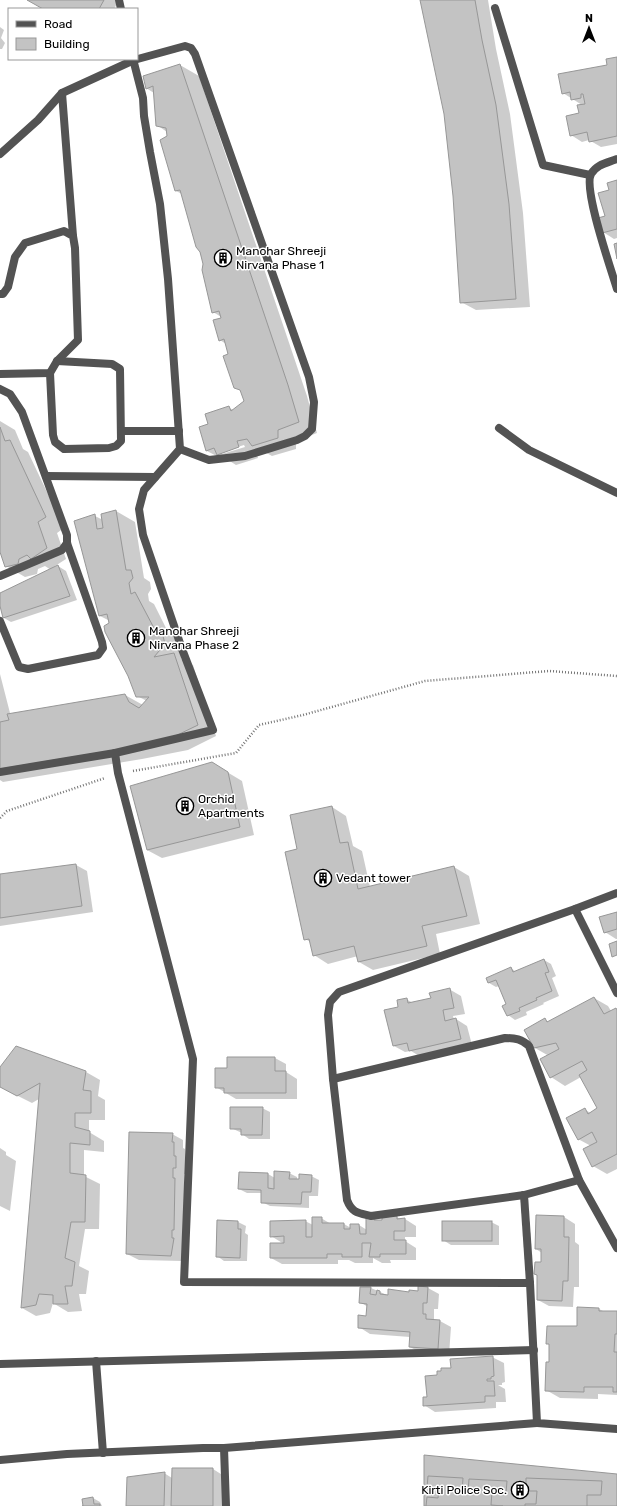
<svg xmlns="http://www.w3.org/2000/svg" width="617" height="1506" font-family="Rubik,sans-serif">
<rect width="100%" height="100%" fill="#fff"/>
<g fill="#0003" fill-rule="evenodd">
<path d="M29,0h90l-5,9h-69z"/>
<path d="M421,0h67l8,49 14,65 13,99 7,94 -54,3 -15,-8 -7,-106 -9,-82z"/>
<path d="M0,27l4,3 -3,8 4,5 -3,6h-2z"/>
<path d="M617,58v86l-16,3 -12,-7 -7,2 -11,-7 11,-30 -19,-12 45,-28z"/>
<path d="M180,65l19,11 108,320 10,37 -21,8v8l-24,7 -11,-6 -5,2 2,6 -22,7 -8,-5 -2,1 -19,-10 -7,-23 9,-4 20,-16 5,2 11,-8 -3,-11 -7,-4 -9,-43 -6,-4 3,-22 -10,-6 -9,-48 -22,-70 -6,-3 -9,-59 -10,-7 -3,-32 -8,-5zM244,445l1,2 -23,7v-2z"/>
<path d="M617,181v57l-3,1 -11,-7 7,-41z"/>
<path d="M0,421l15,9 8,19 5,3 36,76 -7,5 9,26 -14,9 6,-2 8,5 11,29 -66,22 -7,-4 -4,-16v-8l51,-24 -6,-4 -7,3 -1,5 -12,3 -19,-11 -6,-17z"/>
<path d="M116,511l19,11 9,56 6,4 1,7 -3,5 1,7 5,3 15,30 11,6 3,15 -2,4 12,6 23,71 -28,14 -46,9 -139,23 -3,-2v-106l10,39 -1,2 116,-20 18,10 4,-4 -10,-5 -27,-75 -10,-5 -5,-100 8,4z"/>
<path d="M227,772l15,9 12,54 -92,23 -15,-8z"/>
<path d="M332,807l14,9 7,30 9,5 8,36 84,-20 15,9 11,48 -44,10 4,20 -67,16 -14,-8 -1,-6 -30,8 -14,-9 -3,-13 -6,-3 -7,-89z"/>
<path d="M76,865l11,6 6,41 -93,14v-51z"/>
<path d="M617,913v26h-1l-11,-7z"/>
<path d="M544,960l7,4 5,12 -4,2 7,18 -16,7 1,1 -18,8 1,3 -12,5 -7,-5 -1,-10 -8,-19 -3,1 -7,-4 22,-15 5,4z"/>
<path d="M449,989l12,7 4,18 -12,2 1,4 2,-1 11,7 5,19 -51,12 -10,-6 -6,1 -11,-6 6,-39 6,-8 7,4 19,-4z"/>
<path d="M594,998l14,8 3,5 5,-2 1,1v159l-10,5 -14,-8 -2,-20 -13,-7 7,-29 6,3 8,-4 -18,-32 -16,9 -14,-9 -9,-17 7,-4 -14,-8 10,-28 4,2z"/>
<path d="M275,1058l11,6v8l11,7v20h-61l-20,-12z"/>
<path d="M0,1069l86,3 14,8 -2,16 7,4v20h-16v12l15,9v11l-20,-2v26l16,8 -1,45h-14l-6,37 10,5 -3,23h-7l3,17 -14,1 -15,-9 -3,10 -14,3 -14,-8 17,-209 -7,4 -32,-16z"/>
<path d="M262,1108l8,4v27h-21l-7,-5v-1l-11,-5z"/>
<path d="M172,1134l11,6v8l2,1v14l2,11h-3v11l2,1 -4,75 -43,-1 -12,-6z"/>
<path d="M0,1148l6,4v3l10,6 -6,50 -10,-5z"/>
<path d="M289,1173l8,4v3l14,-4 8,4 -1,16h-9v12l-39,-2 -8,-4v-9h-15l-8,-4 29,-15 7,4z"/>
<path d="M397,1217l4,3 4,-1 11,7v11h-11v4l11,7v12h-26l1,3h-9l-9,-5v5h-18l-6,-3h-11v4h-56l-11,-6 13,-14 -13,-8 34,-15 8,4 8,-7 10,6h13l7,4v-3h8l8,5 6,-12 6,3z"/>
<path d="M564,1217l11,7v18l4,3v42h-5l-1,20 -24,-1 -11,-6 4,-47 -6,-4z"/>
<path d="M218,1221l20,1 8,4 -1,7 3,2 -1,26h-23l-7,-5z"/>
<path d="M491,1222l8,4v19h-48l-8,-5z"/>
<path d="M419,1287l9,1 11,6 -1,15h-4v11l6,1 11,6 -2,28 -28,-2 -11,-6v-10l-40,-3 -11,-7 8,-10 1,-10 -8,-5 11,-14 16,7 32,-3z"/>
<path d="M578,1308l21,1 6,3h12v83l-19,-1v5l-38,-1 -14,-8 4,-27v-18l-3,-2 31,-16z"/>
<path d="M492,1357l12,6 1,19 -3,1v2h-4l7,4 1,13h-10v6l-61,4 -11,-7 14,-29 14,-8z"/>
<path d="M173,1469h40l11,7v30h-97l37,-33 8,5z"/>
<path d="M93,1498l7,4 2,4h-18z"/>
</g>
<g fill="#c3c3c3" stroke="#979797">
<path d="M27,0h77l-5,9h-56z"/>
<path d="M420,0h55l7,40 14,65 13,99 7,95 -56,4 -7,-107 -9,-82z"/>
<path d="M617,57v79l-28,6 -2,-10 -17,4 -4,-20 13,-3 -2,-8 8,-1 -2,-10h-2v4l-10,2 -1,-8 -8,2 -4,-20 49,-9 -1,-6z"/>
<path d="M180,64l108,321 11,37 -21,8v8l-26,8 -5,-7 -10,2 2,6 -22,8 -3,-7 -8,3 -7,-24 9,-3 -3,-10 24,-8 2,5 13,-10 -4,-11 -6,-2 -11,-32 5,-2 -4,-15 -5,2 -6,-21 8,-2 -2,-7 -7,2 -10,-43 1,-6 -3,-12 -4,-5 -16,-57 -5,1 -15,-51 7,-4 -1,-8 -10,-2 -3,-40 -7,3 -3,-13z"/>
<path d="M617,180v49l-15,4 -4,-15 7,-2 -7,-23 11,-3 -2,-7z"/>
<path d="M617,243v16l-3,-15z"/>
<path d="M0,427l5,14 5,-1 36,77 -8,5 9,26 -16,11 -4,-4 -8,4 -1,5 -13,3 -5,-15z"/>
<path d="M116,510l10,60h5l2,8 -4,5 2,11 4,-2 20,38 6,-2 4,16 -11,13 20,-4 24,72 -29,14 -47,10 -122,20v-47l9,-2 -2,-6 118,-20 4,8 10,6 10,-11h-13l-8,-21 -23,-44 -1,-6 5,-3 -2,-9 -8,2 -25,-95 21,-7 2,15 6,-1 -2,-14z"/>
<path d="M58,565l12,31 -67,22 -3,-12v-13z"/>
<path d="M212,762l16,10 12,55 -93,23 -17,-64z"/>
<path d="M332,806l8,37 8,-1 10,47 96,-23 13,50 -45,10 5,20 -69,16 -4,-16 -41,10 -4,-17 -5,1 -19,-88 12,-3 -7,-34z"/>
<path d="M76,864l6,42 -82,12v-44z"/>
<path d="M617,912v17l-13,4 -5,-16z"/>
<path d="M617,941v14l-5,2 -3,-13z"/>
<path d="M544,959l5,13 -4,1 7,18 -16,7 1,2 -18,8 1,3 -13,5 -5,-10 4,-2 -10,-24 -8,3 -2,-5 25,-11 2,5z"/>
<path d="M450,988l4,20 -11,2 2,11 11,-3 5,21 -52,12 -2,-8 -14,3 -9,-36 14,-3 -1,-7 10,-2 1,5 23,-5 -2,-5z"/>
<path d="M594,997l10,17 12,-6 1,2v144l-25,13 -9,-18 14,-7 -5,-10 -14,8 -12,-22 19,-10 3,6 9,-6 -18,-33 8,-5 -5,-9 -32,17 -10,-19 19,-10 -3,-6 -22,5 -10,-18 21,-12 2,4z"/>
<path d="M16,1046l70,25 -3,19 8,1v22h-16v14l15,4v14l-20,-2v30l16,2 -1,47h-14l-6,36 10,4 -3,24h-7l3,18h-15v-9l-14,-1 -3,11 -15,3 19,-225 -23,13 -17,-9v-20z"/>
<path d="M227,1057h48v14h11v22h-62v-5h-9v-20h12z"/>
<path d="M230,1107h33l-1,28h-21v-6h-11z"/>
<path d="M129,1132l44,1 -1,9h2v14h2v12h-3v10h2l-1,52h-2v8h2l-3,18 -45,-2z"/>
<path d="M274,1171l16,1 -1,7h10v-5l13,1 -1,17h-9l-1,12 -40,-1v-13l-23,-1 1,-17 29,1v15l6,1z"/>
<path d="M536,1215l28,1v21h5l-1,44h-5l-1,20 -25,-1v-25l-3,-1 1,-12h6v-13h-6z"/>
<path d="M397,1216v3l8,-1v13h-11v9h12v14h-26v3h-11l2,-14h-9v14h-20v-3h-15v4h-57v-15h14v-7l-14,1v-16l36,-1v17h6v-20h10v6h22v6h6v-5h9l1,10h6v-17h8v3h8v-3z"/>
<path d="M217,1220l21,1v8h3l-1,29 -24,-1z"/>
<rect x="442" y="1221" width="50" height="20"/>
<path d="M418,1286l10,1 -1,16h-4v11h3v5l14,1 -2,29 -29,-2 1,-15 -52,-4v-13l8,1 1,-12 -8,-1 1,-16h11l-1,7 6,1 1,-5 3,1v3l8,1v-6l21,3v-2l9,1z"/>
<path d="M577,1307l22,1v3h18v23h-2l-1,18h3v40h-4v-5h-29v5l-39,-1 1,-29h3v-18h-3l1,-18h30z"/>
<path d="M493,1356l1,20 -3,1v2h-4v2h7l1,15h-10v6l-62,4v-9h4l-2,-21 12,-1v-4h4v-3h10l-1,-9z"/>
<path d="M424,1455l193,19v32h-193z"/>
<path d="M172,1468h41v38h-42z"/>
<path d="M165,1472l-1,34h-38l1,-29z"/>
<path d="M428,1476l35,2 -1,15h6l1,-14 38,2 -1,12 -14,-1 -1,13 12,1h-77l1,-9 11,1 1,-9 -12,-1z"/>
<path d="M526,1478l76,3 -1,14h-14v11h-62v-2h11l1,-13h-11z"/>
<path d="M93,1497l1,7h6v2h-18h1l-1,-7z"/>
</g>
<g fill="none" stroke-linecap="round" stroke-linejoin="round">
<g stroke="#757575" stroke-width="2.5" stroke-dasharray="1 2" stroke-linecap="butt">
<path d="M133,771l103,-18 23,-28 44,-10 122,-34 124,-10 68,5"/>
<path d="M0,818l7,-7 98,-33"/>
</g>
<path stroke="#535353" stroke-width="8" d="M495,8l48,157 47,10"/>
<g stroke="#535353" stroke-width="8">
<path d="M119,0l2,9"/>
<path d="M133,59l10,39 1,18 6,36 10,52 8,75 12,170 -36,41 -5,19 4,26 39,114 31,81 -98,23 3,20 75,286 -9,223 346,1 7,140 80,6"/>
<path d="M62,93l11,143"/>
<path d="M0,154l38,-34 24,-27 72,-33 51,-14 6,2 4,6 114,323 5,25 -2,27 -7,7 -8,4 -52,16 -36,4 -29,-11"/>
<path d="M617,159c-10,4 -20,5 -26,15 -8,15 20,95 26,115"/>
<path d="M0,294h3l5,-7 7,-30 10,-14 39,-12 9,5 2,12 3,92 -21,21 -7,12 -50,1"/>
<path d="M50,373l3,62 2,7 9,7 45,-1 7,-2 5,-5 -1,-72 -8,-5 -55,-3"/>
<path d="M0,389l10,5 12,18 45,123v8l35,99 1,6 -5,7 -70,14 -9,-2 -19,-46"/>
<path d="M499,428l30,22 88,43"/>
<path d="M121,431h58"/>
<path d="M46,476l109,1"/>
<path d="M0,576l62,-26 5,-7"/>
<path d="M0,772l115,-19"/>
<path d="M575,909l42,84"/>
<path d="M333,1079l172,-41c10,0 17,1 24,8l50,134 38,68"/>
<path d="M579,1180l-55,15 -153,21c-13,-3 -19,-3 -24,-16l-14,-121 -5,-64 2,-13 9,-10 236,-83 42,-16"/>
<path d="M524,1195l6,88"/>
<path d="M96,1361l7,92"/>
<path d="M0,1364l534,-14"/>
<path d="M224,1448l2,58"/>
<path d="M0,1460l67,-6 136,-6h21l313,-25"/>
</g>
</g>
<defs>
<symbol id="building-ring" viewBox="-11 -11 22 22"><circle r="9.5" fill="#fff" stroke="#000" stroke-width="1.5"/><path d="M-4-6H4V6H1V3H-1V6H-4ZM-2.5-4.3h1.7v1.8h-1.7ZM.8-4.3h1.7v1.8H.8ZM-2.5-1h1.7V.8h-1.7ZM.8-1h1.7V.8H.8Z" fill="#000"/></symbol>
</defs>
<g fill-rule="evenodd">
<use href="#building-ring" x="213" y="248" width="20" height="20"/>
<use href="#building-ring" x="126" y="628" width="20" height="20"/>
<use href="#building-ring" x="175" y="796" width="20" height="20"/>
<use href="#building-ring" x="313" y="868" width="20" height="20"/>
<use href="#building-ring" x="510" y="1480" width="20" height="20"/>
</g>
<g text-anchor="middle" stroke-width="3" stroke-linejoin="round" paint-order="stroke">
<g font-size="12" fill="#000" stroke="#fff" text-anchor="start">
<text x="236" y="255">Manohar Shreeji<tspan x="236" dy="14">Nirvana Phase 1</tspan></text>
<text x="149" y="635">Manohar Shreeji<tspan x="149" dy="14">Nirvana Phase 2</tspan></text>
<text x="198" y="803">Orchid<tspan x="198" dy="14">Apartments</tspan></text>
<text x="336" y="882">Vedant tower</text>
<text x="507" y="1494" text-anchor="end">Kirti Police Soc.</text>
</g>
</g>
<rect x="8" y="8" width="130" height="52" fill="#ffffff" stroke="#999999"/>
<rect x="16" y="21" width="20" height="6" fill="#535353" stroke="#999999"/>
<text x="44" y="28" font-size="12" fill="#000000">Road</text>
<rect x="16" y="38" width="20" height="12" fill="#c3c3c3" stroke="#999999"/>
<text x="44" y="48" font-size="12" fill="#000000">Building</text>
<g transform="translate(589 28)" stroke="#ffffff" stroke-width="3" paint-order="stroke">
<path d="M0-3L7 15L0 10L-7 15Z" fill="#000000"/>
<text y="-6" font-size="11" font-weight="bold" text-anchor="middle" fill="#000000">N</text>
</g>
</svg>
